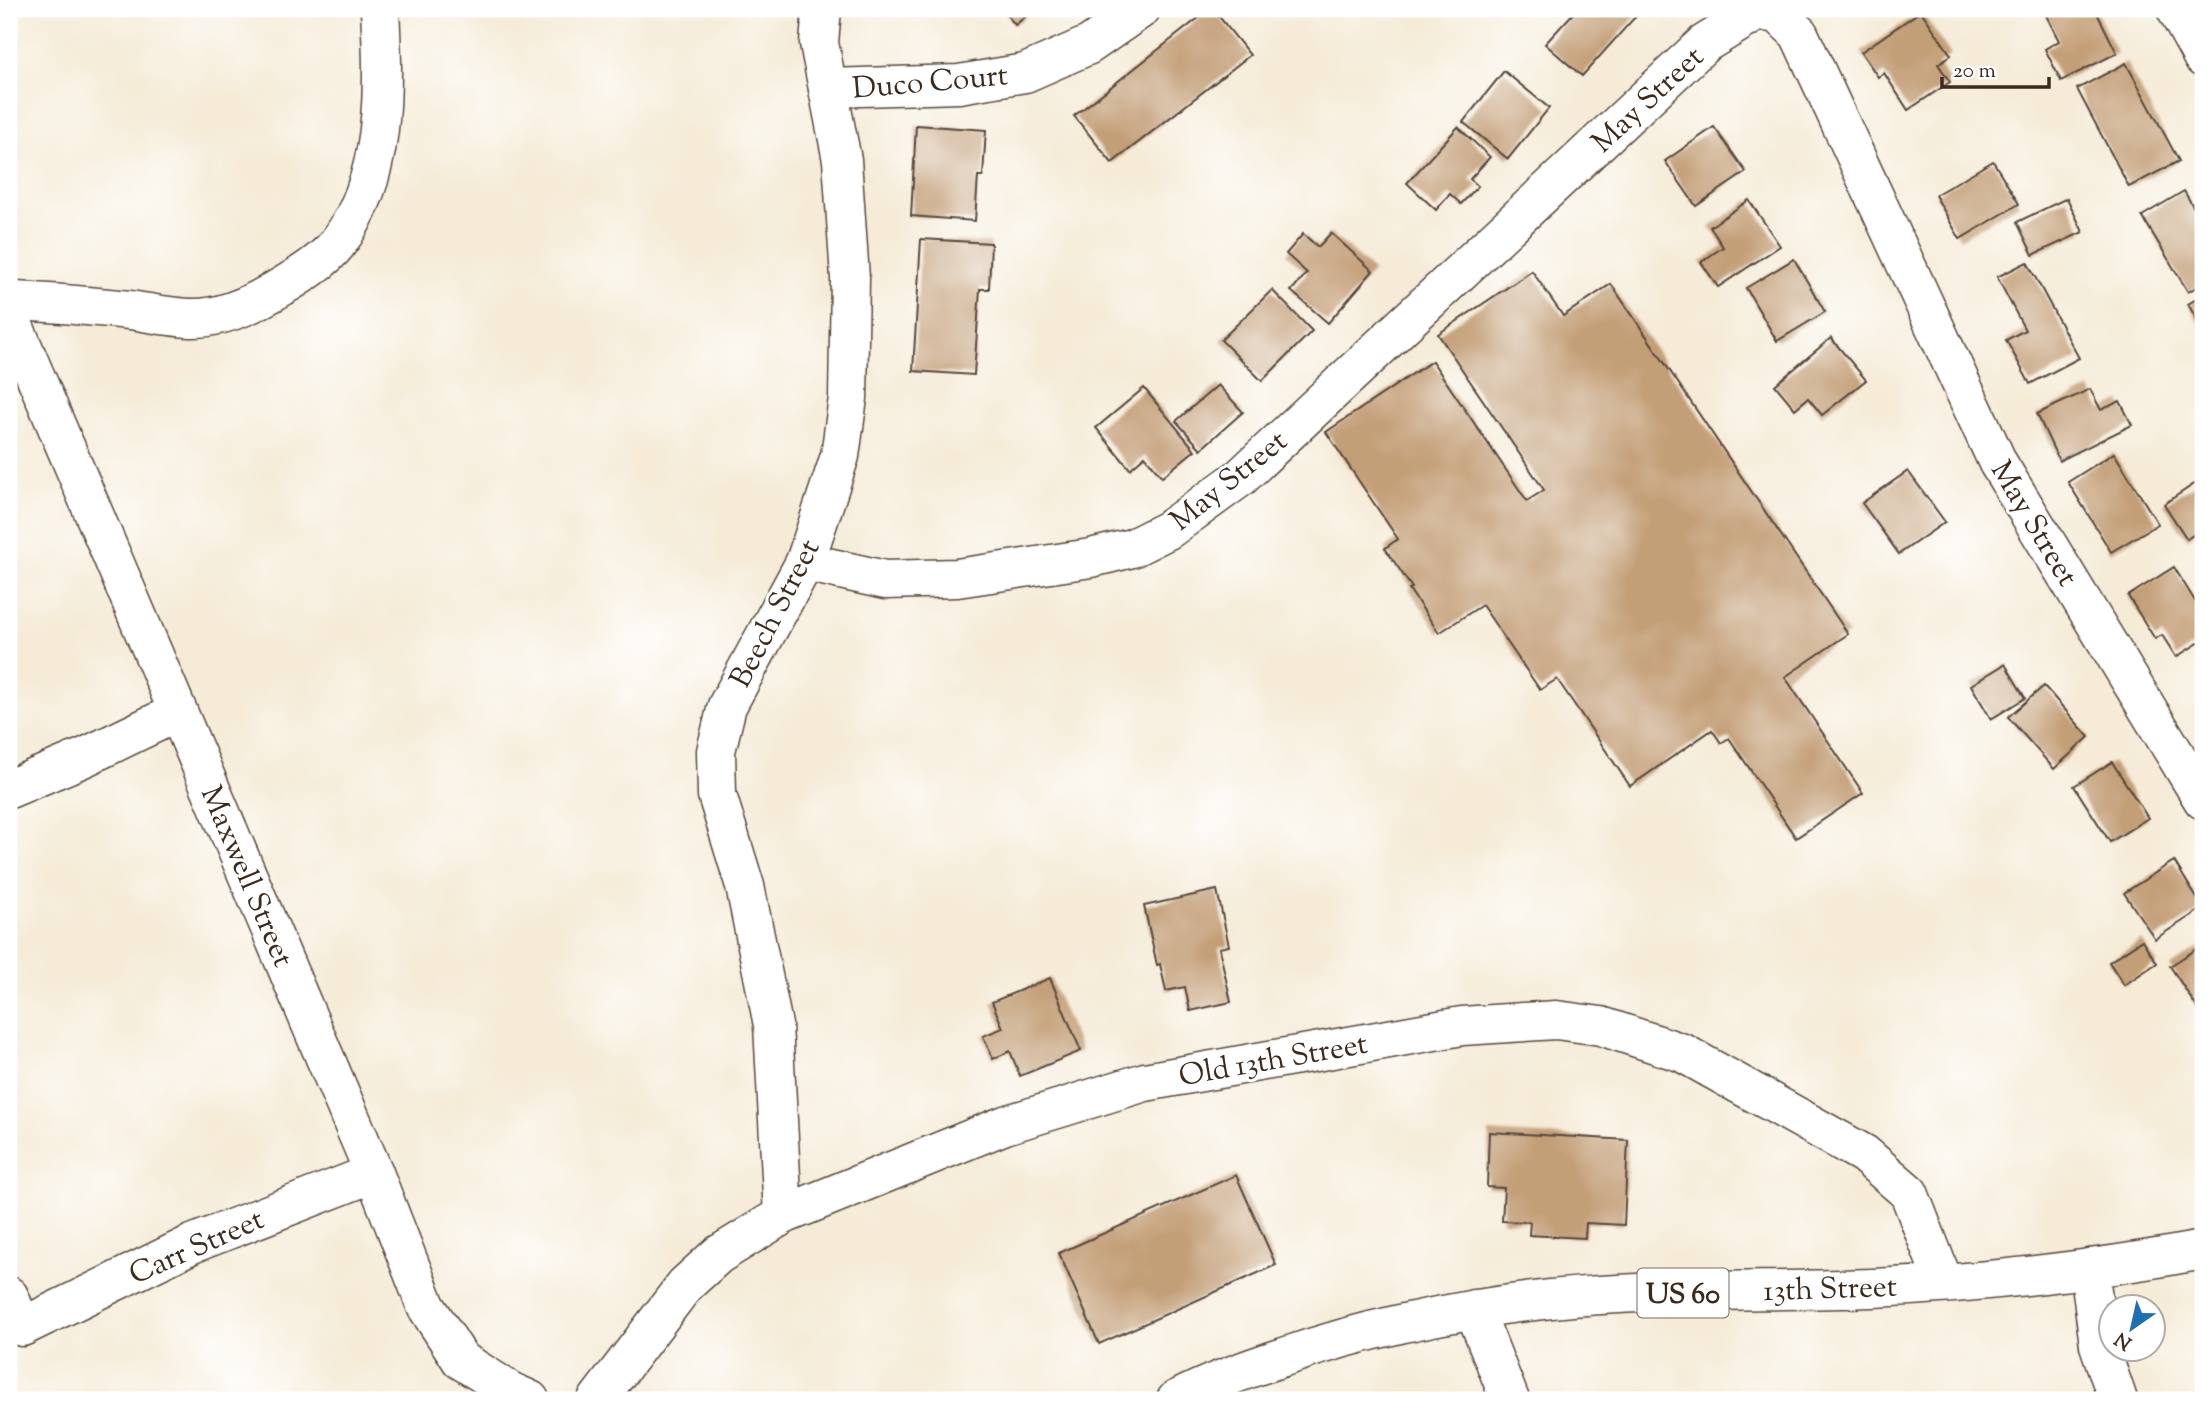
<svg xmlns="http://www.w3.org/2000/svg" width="2212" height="1409" font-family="'Sorts Mill Goudy',serif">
<rect width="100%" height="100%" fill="#fff"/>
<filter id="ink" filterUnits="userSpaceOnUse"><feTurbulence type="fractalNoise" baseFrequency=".0143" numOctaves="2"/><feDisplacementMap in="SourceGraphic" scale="14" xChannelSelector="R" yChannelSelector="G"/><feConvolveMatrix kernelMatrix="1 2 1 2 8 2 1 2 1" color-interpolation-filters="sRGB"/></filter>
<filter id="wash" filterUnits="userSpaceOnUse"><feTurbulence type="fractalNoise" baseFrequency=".00686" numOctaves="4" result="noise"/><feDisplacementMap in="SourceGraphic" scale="28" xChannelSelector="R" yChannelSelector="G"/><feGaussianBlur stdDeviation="1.57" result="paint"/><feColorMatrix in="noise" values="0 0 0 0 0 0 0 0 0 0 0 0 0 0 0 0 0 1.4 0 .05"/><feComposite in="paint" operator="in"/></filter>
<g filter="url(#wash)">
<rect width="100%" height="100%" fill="#f5ebd7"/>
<g id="blocks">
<g fill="#c39f77">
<path d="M1002,9h33l-20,16z"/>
<path d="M1210,9h3l37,46 -138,108 -38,-47z"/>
<path d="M1577,9h50l9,7 -54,60 -37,-32z"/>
<path d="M2043,9h52l22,44 -56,28 -16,-32 14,-8z"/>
<path d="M1921,11l30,44 -13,9 12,18 -42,28 -24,-37 -6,4 -17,-25z"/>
<path d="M2126,63l53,98 -50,26 -52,-98z"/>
<path d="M1504,71l45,37 -41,51 -45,-37z"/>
<path d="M916,125l70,5 -3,46h-5l-3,45 -64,-5z"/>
<path d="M1458,127l32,30 -20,22 8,7 -17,18 -11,-10 -14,16 -29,-27z"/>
<path d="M1714,127l32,45 -50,34 -31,-45z"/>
<path d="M1993,161l26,43 -59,35 -25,-44z"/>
<path d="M2184,191l19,32v60l-15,9 -46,-76z"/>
<path d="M2067,198l16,34 -50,23 -16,-33z"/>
<path d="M1749,200l31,46 -62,41 -17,-25 22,-15 -13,-20z"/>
<path d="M1331,233l42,38 -45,52 -37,-32 16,-18 -21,-19 17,-20 15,13z"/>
<path d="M921,239l70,4 -2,46h-9l-6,86 -61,-4z"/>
<path d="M1794,259l31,53 -48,29 -31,-53z"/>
<path d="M2027,262l52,96 -49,26 -24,-44 19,-10 -28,-53z"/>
<path d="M1532,271l31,45 48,-32 237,350 -63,43 78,116 -67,45 -67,-100 -8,5 -9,-13 -82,56 -73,-107 -17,11 -58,-85 -43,28 -30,-44 3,-1 -27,-40 13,-9 -72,-107 106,-71 95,140 17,-11 -106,-156z"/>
<path d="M1272,290l40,41 -50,50 -41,-41z"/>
<path d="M2203,295v36l-15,-27z"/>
<path d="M1831,338l35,42 -44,35 -14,-17 -13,11 -20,-24z"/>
<path d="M1218,385l25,27 -42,37 -25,-28z"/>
<path d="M1144,388l51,62 -33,27 -17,-21 -15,13 -34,-41z"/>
<path d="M2090,389l11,21 19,-9 12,24 -73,36 -22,-47z"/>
<path d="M2114,453l44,71 -47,28 -43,-70z"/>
<path d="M1908,471l37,51 -46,32 -37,-51z"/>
<path d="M2196,483l7,11v34l-16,11 -23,-35z"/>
<path d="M2174,567l29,47v26l-27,17 -14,-22 -7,4 -27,-43z"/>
<path d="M2005,664l20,34 -34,21 -20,-34z"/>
<path d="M2044,686l45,51 -35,32 -46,-52z"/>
<path d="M2112,762l36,56 -38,24 -36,-56z"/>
<path d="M2174,861l29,47 -48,31 -31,-46z"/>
<path d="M1217,890l12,56 -10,2 12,54 -41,9 -5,-24 -19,4 -6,-27 -3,1 -13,-59z"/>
<path d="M2142,940l15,23 -33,22 -15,-23z"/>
<path d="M2203,945v65l-3,2 -30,-46z"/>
<path d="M1050,978l31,73 -61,25 -10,-25 -17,8 -10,-23 20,-8 -11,-26z"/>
<path d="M1489,1132l139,8 -4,85 -38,-2 -1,15 -56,-3 1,-13 -28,-1 2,-33 -17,-1z"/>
<path d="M1236,1175l40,90 -177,79 -40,-91z"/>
</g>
</g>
</g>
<g filter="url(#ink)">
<use href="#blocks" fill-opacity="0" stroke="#57473a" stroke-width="2"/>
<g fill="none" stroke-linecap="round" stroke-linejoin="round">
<defs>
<path id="lane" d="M2202,1400h1"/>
<g id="street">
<path d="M2176,9l27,49"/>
<path d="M828,88l131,-4 66,-11 64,-28 52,-36"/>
<path d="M9,301c41,1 81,5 121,9 21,3 43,8 64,8 31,0 63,-16 89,-32 18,-11 41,-25 54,-42 50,-65 47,-157 43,-235"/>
<path d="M9,314l365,859 52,133 35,54 49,31 20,9"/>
<path d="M805,562l80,18 72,-2 134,-20 41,-10 36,-18 73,-53 463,-433 52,-32 21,1 22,21 199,429 205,337"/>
<path d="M9,789l76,-32 93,-45"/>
<path d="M2089,1268l10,77 19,55"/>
<path d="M9,1296l13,31 170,-83 182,-71"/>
<path d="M1474,1309l36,91"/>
</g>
<g id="secondary">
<path d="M783,1215l-10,-190 -28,-139 -28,-91 -1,-44 11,-45 78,-144 35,-106 8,-58 2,-120 -8,-118 -23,-117 3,-34"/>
<path d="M597,1400l88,-115 33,-30 65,-40 222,-90 140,-43 317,-56 94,-6 45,6 82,27 181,101 45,39 35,90"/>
</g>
<path id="primary" d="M1176,1400c35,-18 70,-31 108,-43 86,-30 176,-48 267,-58 107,-11 215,-7 322,-11 110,-5 222,-18 330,-38"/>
</defs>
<use href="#lane" stroke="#57473a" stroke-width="24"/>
<use href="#street" stroke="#57473a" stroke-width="41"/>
<use href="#secondary" stroke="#57473a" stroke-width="41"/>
<use href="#primary" stroke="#57473a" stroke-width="41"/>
<use href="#lane" stroke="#fff" stroke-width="21"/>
<use href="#street" stroke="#fff" stroke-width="38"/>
<use href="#secondary" stroke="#fff" stroke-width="38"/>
<use href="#primary" stroke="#fff" stroke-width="38"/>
</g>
</g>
<g text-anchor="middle" stroke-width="6" stroke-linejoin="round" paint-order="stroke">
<rect fill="#fff" stroke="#766a62" stroke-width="2" x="1637.5" y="1268.5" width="91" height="49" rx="5"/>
<g font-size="28" font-weight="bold" fill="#3b2a1e">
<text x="1683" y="1303">US 60</text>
</g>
<g font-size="30" fill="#3b2a1e" stroke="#fff">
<text transform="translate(930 81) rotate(-5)" y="10">Duco Court</text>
<text transform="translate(1647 99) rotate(-43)" y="10">May Street</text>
<text transform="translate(1228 480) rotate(-39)" y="10">May Street</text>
<text transform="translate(2035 523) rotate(59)" y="10">May Street</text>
<text transform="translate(774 613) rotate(-63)" y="10">Beech Street</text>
<text transform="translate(248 876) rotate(67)" y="10">Maxwell Street</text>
<text transform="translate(1273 1059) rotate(-10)" y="10">Old 13th Street</text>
<text transform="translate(196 1246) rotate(-24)" y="10">Carr Street</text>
<text transform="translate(1830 1288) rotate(-2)" y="10">13th Street</text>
</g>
</g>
<rect width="2212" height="1409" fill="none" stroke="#fff" stroke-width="35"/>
<g transform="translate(2132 1328) rotate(214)"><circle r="33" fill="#ffffff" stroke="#b1aaa5" stroke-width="2"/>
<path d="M0-5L12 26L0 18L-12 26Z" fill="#1f6fb2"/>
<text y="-10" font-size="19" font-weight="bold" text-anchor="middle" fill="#3b2a1e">N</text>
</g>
<path d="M1942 77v10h107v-10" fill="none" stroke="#3b2a1e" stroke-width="3.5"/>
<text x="1953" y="77" font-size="21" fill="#3b2a1e" stroke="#ffffff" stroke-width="5" paint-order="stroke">20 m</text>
</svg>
